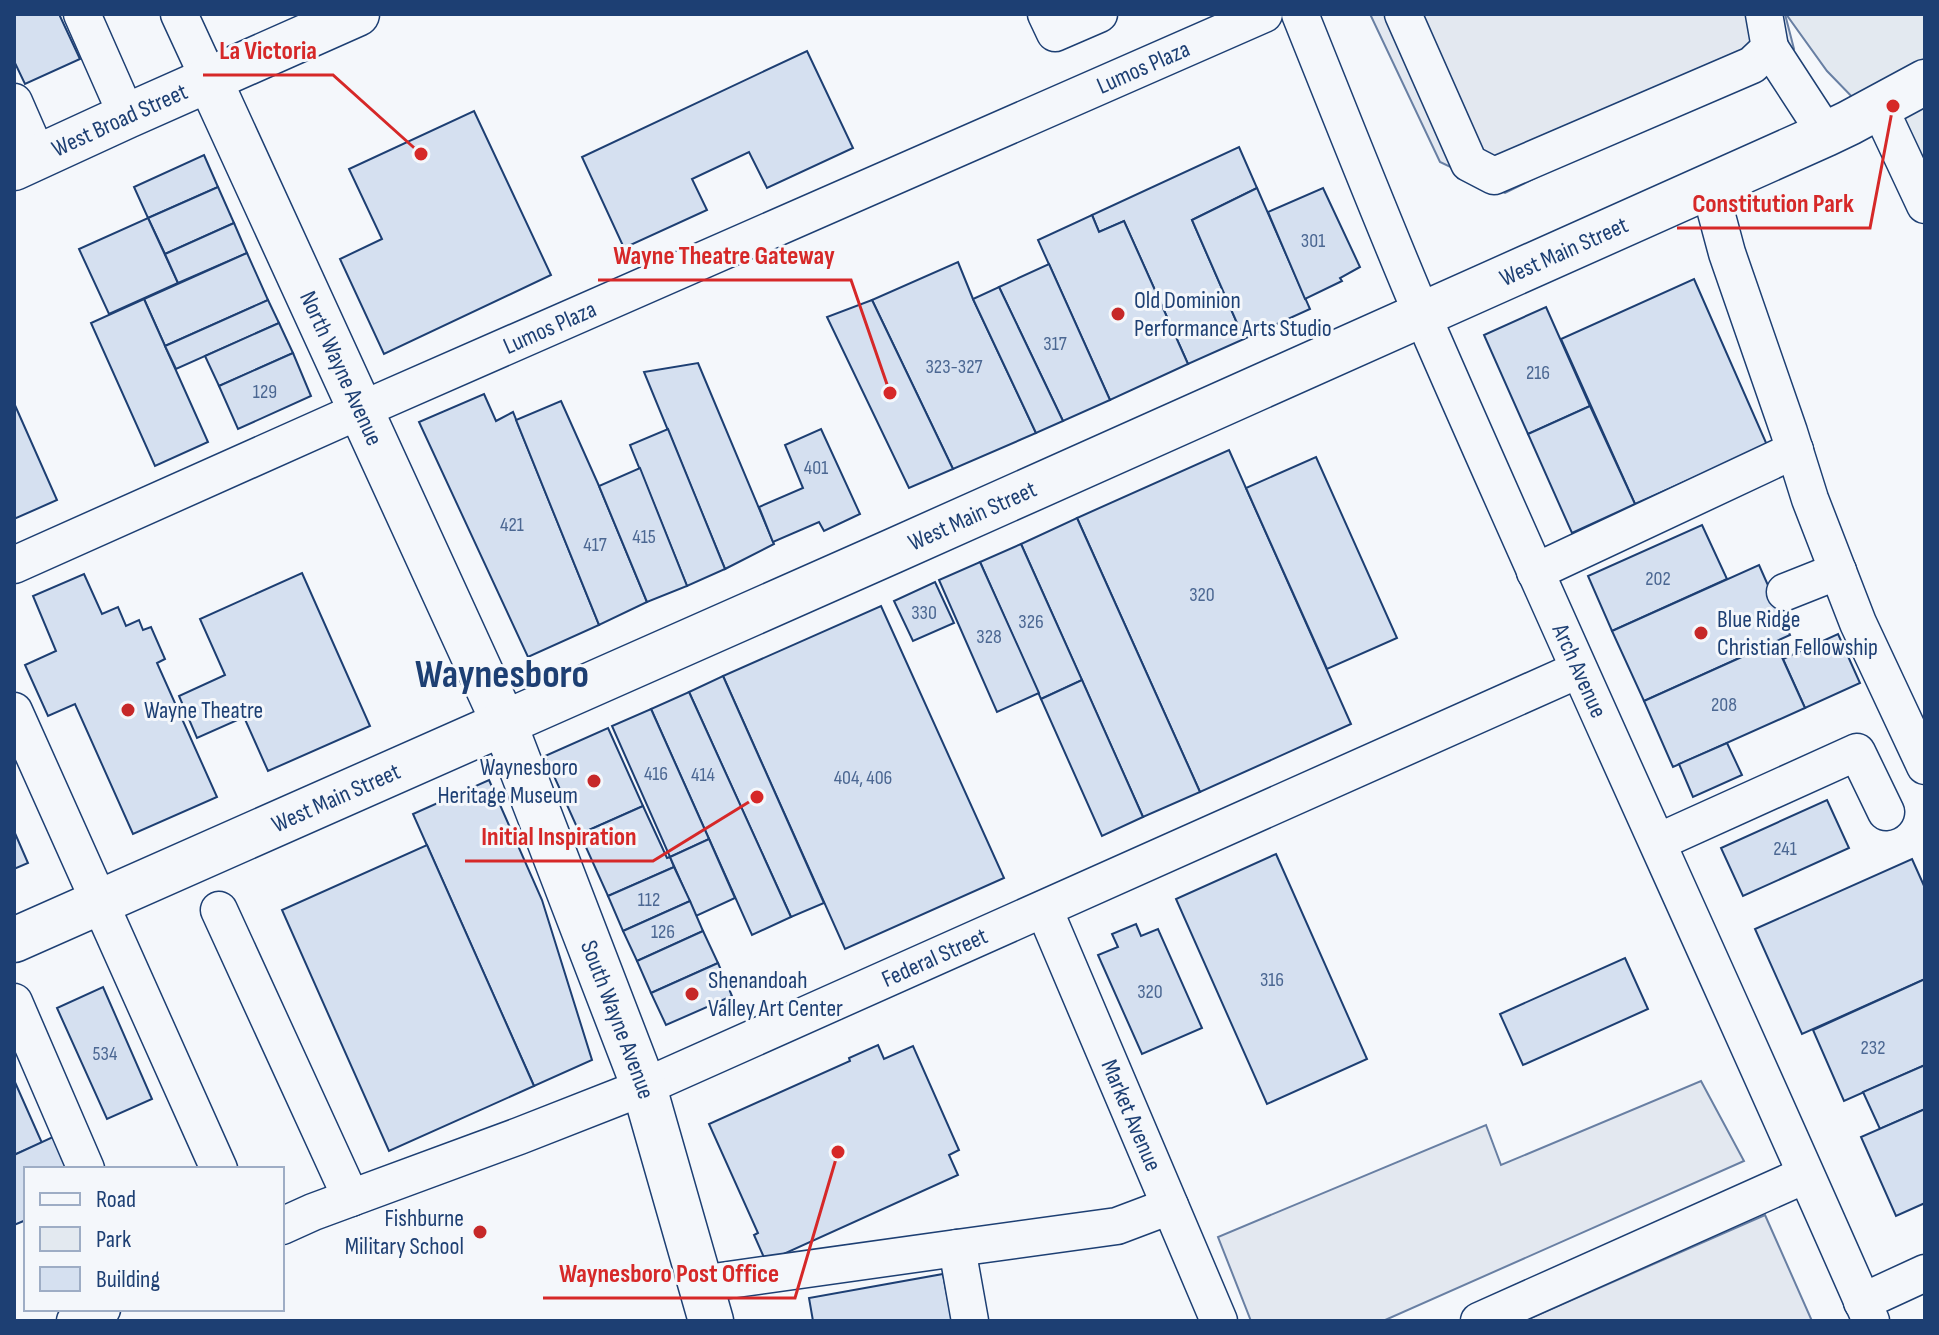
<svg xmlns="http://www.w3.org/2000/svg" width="1939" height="1335" font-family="'Sofia Sans Condensed',sans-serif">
<rect width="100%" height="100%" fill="#f4f7fb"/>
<path fill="#e3e9f0" stroke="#687fa3" stroke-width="2" d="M1786,14h139v176l-31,-50 -67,-69z"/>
<g fill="#e3e8f0" stroke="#687fa3" stroke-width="2">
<path d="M1370,14h415l9,35 -289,144 -65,-31z"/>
<path d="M1701,1081l43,80 -361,160h-132l-33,-84 268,-112 15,40z"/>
<path d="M1765,1215l47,106h-288z"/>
</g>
<g fill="#d5e0f0" stroke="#1d3f73" stroke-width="2">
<path d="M14,14h45l21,45 -55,25 -11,-23z"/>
<path d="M807,51l46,97 -86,40 -18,-36 -57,27 15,31 -83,38 -42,-91z"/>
<path d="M474,111l77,164 -167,79 -44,-95 42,-20 -33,-70z"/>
<path d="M1239,147l18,41 -65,32 52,119 -56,25 -64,-143 -25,11 -7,-17z"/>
<path d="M204,155l14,32 -70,31 -14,-31z"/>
<path d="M218,187l16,36 -69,31 -17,-36z"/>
<path d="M1257,188l53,121 -66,30 -52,-119z"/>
<path d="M1323,188l37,79 -20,11 2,3 -37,18 -37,-87z"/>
<path d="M1092,215l7,17 25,-11 64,143 -78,36 -72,-160z"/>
<path d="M148,218l30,65 -69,31 -30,-65z"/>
<path d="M234,223l13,30 -69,30 -13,-29z"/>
<path d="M247,253l21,47 -103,46 -21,-47z"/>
<path d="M958,262l15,37 63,134 -83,36 -81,-169z"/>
<path d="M1049,264l61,136 -47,21 -64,-134z"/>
<path d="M1694,279l73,166 -132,59 -74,-165z"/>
<path d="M999,287l64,134 -27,12 -63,-134z"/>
<path d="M144,299l64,143 -53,24 -64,-143z"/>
<path d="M268,300l11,23 -103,46 -11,-23z"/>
<path d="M872,300l81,169 -44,19 -82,-171z"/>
<path d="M1546,307l44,99 -62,28 -44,-99z"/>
<path d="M279,323l14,30 -74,33 -14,-30z"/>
<path d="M293,353l18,43 -73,33 -19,-43z"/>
<path d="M698,363l76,181 -49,25 -81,-197z"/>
<path d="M484,394l12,27 17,-9 86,213 -71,32 -109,-235z"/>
<path d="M561,401l38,85 48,116 -48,23 -83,-205z"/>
<path d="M14,403l43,97 -43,19z"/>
<path d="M1590,406l45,98 -63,29 -44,-99z"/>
<path d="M668,429l57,140 -38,17 -57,-141z"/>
<path d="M821,429l39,85 -36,17 -5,-9 -46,20 -14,-35 44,-19 -18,-43z"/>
<path d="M1229,450l122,274 -151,68 -123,-274z"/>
<path d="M1316,457l81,181 -70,31 -81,-181z"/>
<path d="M640,468l47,118 -40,16 -48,-116z"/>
<path d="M1077,518l123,274 -57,25 -122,-273z"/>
<path d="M1702,525l25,54 -115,52 -24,-55z"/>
<path d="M1021,544l61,136 -41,19 -61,-137z"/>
<path d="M980,562l59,131 -42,19 -58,-132z"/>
<path d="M1759,565l31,70 -146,66 -32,-70z"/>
<path d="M302,573l68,153 -102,45 -24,-54 -47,21 -18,-42 46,-21 -25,-56z"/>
<path d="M84,574l18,40 16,-7 8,19 13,-6 4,10 8,-3 14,32 -8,4 60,134 -84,37 -58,-130 -27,12 -23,-51 31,-14 -23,-55z"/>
<path d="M935,582l19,41 -41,18 -19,-40z"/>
<path d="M881,606l123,272 -159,71 -122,-273z"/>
<path d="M1838,634l22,49 -55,25 -22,-49z"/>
<path d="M1775,642l30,66 -132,59 -29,-66z"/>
<path d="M723,676l101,227 -33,14 -102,-225z"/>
<path d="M1082,680l61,137 -41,19 -61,-137z"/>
<path d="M689,692l102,225 -39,18 -101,-226z"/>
<path d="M651,709l58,130 -39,18 -58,-131z"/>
<path d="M608,728l35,78 -63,28 -35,-78z"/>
<path d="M1727,743l15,32 -49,22 -14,-33z"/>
<path d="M489,780l53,120 50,160 -58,26 -121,-272z"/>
<path d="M1827,800l22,48 -106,48 -22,-48z"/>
<path d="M643,806l24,52 3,-1 4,10 -66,29 -28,-62z"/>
<path d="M14,831l14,32 -14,6z"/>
<path d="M709,839l26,59 -39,18 -26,-59z"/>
<path d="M427,845l107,241 -145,65 -107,-241z"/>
<path d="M1276,854l91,205 -100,45 -91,-205z"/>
<path d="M1912,859l13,29v91l-123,55 -47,-105z"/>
<path d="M674,867l16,34 -67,30 -15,-35z"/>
<path d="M690,901l13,30 -66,30 -14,-30z"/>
<path d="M1136,924l5,12 17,-7 44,99 -60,26 -44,-99 20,-8 -6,-13z"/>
<path d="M703,931l15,32 -67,30 -14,-32z"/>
<path d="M1625,958l23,51 -125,56 -23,-51z"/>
<path d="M718,963l14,33 -66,29 -15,-32z"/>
<path d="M1925,979v86l-81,36 -31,-71z"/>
<path d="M103,987l49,112 -45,20 -50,-111z"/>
<path d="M878,1045l6,14 29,-13 46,104 -10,5 9,20 -192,87 -12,-27 4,-2 -49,-109 141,-63 -1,-3z"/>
<path d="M1925,1065v44l-45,20 -17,-37z"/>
<path d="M14,1080l28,63 -28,12z"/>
<path d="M1925,1109v94l-29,13 -35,-79z"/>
<path d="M55,1136l15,33h-44v51l-12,5v-70z"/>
<path d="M943,1274l9,47h-139l-4,-23z"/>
</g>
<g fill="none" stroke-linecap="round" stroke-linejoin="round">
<defs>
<g id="minor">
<path d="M82,14l45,102"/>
<path d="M179,14l30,65"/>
<path d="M1046,14l9,19 44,-19"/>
<path id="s1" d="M1300,14c41,102 81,204 124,305 146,336 300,667 447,1002"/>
<path d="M1403,14l66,149 25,13 258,-111 18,-17 -6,-34"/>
<path d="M1770,48l56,86"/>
<path d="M14,102l24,55"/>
<path d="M1879,107l46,98"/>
<path d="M1709,186l18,67 62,179 21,67 48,124 67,143"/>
<path id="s2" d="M14,565l347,-155 903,-396"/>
<path d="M1535,572l260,-122"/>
<path d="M1785,592l53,-21"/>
<path d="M14,711l205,458"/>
<path d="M1658,842l199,-90 29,60"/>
<path id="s3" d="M1044,909l175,412"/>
<path d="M219,910l132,288"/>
<path d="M14,1002l72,167"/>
<path id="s4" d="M282,1226l31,-14 206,-76 125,-49 934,-417"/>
<path d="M957,1248l160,-22 53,-20"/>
<path d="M700,1284l257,-36 13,73"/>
<path d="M1862,1302l63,-29"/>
<path d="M75,1321l27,-12"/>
<path d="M1479,1321l326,-146"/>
</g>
<g id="major">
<path id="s5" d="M209,79l295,644 140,364 67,234"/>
<path id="s6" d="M14,168l113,-52 230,-102"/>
<path id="s7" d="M14,940l879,-389 933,-417 23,-11 76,-41"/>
</g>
</defs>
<use href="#minor" stroke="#1d3f73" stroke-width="39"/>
<use href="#major" stroke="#1d3f73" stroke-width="47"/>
<use href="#minor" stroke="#f4f7fb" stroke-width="36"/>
<use href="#major" stroke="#f4f7fb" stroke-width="44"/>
</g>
<g fill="#c62828" stroke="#f4f7fb" stroke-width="3">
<circle cx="1118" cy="314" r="8"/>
<circle cx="1701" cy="633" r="8"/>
<circle cx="128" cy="710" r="8"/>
<circle cx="594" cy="781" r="8"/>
<circle cx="692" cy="994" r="8"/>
<circle cx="480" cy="1232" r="8"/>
</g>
<g text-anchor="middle" stroke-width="6" stroke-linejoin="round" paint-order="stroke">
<g font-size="20" fill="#4b6792">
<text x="1313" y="247">301</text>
<text x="1055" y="350">317</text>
<text x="954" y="373">323-327</text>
<text x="1538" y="379">216</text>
<text x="265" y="398">129</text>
<text x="816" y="474">401</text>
<text x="512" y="531">421</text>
<text x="644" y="543">415</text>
<text x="595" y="551">417</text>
<text x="1658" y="585">202</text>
<text x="1202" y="601">320</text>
<text x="924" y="619">330</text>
<text x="1031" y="628">326</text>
<text x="989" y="643">328</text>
<text x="1724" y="711">208</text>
<text x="656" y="780">416</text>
<text x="703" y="781">414</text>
<text x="863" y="784">404, 406</text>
<text x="1785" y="855">241</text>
<text x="649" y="906">112</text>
<text x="663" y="938">126</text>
<text x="1272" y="986">316</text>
<text x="1150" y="998">320</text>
<text x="1873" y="1054">232</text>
<text x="105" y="1060">534</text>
</g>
<g font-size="24" fill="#1d3f73" stroke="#f4f7fb">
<text dy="8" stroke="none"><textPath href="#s2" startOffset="1234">Lumos Plaza</textPath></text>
<text dy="8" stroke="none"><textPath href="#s6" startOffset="116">West Broad Street</textPath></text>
<text dy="8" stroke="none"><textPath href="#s7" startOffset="1696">West Main Street</textPath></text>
<text dy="8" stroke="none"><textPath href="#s2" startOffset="586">Lumos Plaza</textPath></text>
<text dy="8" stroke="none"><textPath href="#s5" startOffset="318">North Wayne Avenue</textPath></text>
<text dy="8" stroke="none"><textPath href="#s7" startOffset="1048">West Main Street</textPath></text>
<text dy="8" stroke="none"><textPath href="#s1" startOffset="714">Arch Avenue</textPath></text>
<text dy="8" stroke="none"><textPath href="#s7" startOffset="352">West Main Street</textPath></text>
<text dy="8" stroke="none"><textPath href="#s4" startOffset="706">Federal Street</textPath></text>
<text dy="8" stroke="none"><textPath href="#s5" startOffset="1026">South Wayne Avenue</textPath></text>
<text dy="8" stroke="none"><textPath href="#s3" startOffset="224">Market Avenue</textPath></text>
</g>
<g font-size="24" fill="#1d3f73" stroke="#f4f7fb" text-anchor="start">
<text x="1134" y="308">Old Dominion<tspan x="1134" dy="28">Performance Arts Studio</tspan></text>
<text x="1717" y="627">Blue Ridge<tspan x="1717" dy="28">Christian Fellowship</tspan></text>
<text x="144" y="718">Wayne Theatre</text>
<text x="578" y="775" text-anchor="end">Waynesboro<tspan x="578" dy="28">Heritage Museum</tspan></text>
<text x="708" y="988">Shenandoah<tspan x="708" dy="28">Valley Art Center</tspan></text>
<text x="464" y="1226" text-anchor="end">Fishburne<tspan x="464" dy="28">Military School</tspan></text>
</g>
<g font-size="40" font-weight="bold" fill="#1d3f73" stroke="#f4f7fb">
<text x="502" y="687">Waynesboro</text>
</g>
</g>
<path fill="none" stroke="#d62828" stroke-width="3" d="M421 154L333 75H203M1893 106L1870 228H1677M890 393L851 280H598M757 797L653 861H465M838 1152L795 1298H543"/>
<g fill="#d62828" stroke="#f4f7fb" stroke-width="3">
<circle cx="421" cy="154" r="8"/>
<circle cx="1893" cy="106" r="8"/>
<circle cx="890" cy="393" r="8"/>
<circle cx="757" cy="797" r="8"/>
<circle cx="838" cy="1152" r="8"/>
</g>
<g font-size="26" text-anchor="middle" font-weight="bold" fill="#d62828" stroke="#f4f7fb" stroke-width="6" stroke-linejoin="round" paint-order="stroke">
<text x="268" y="59">La Victoria</text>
<text x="1773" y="212">Constitution Park</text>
<text x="724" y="264">Wayne Theatre Gateway</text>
<text x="559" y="845">Initial Inspiration</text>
<text x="669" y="1282">Waynesboro Post Office</text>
</g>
<rect width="1939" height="1335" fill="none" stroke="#1d3f73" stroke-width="32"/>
<rect x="24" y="1167" width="260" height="144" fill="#f4f7fb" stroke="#9eadc5" stroke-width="2"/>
<rect x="40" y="1193" width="40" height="12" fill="#f4f7fb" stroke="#9eadc5" stroke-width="2"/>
<text x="96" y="1207" font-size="24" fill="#1d3f73">Road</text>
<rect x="40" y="1227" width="40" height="24" fill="#e3e9f0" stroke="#9eadc5" stroke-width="2"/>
<text x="96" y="1247" font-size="24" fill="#1d3f73">Park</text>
<rect x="40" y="1267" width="40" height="24" fill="#d5e0f0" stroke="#9eadc5" stroke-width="2"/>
<text x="96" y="1287" font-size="24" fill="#1d3f73">Building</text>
</svg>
